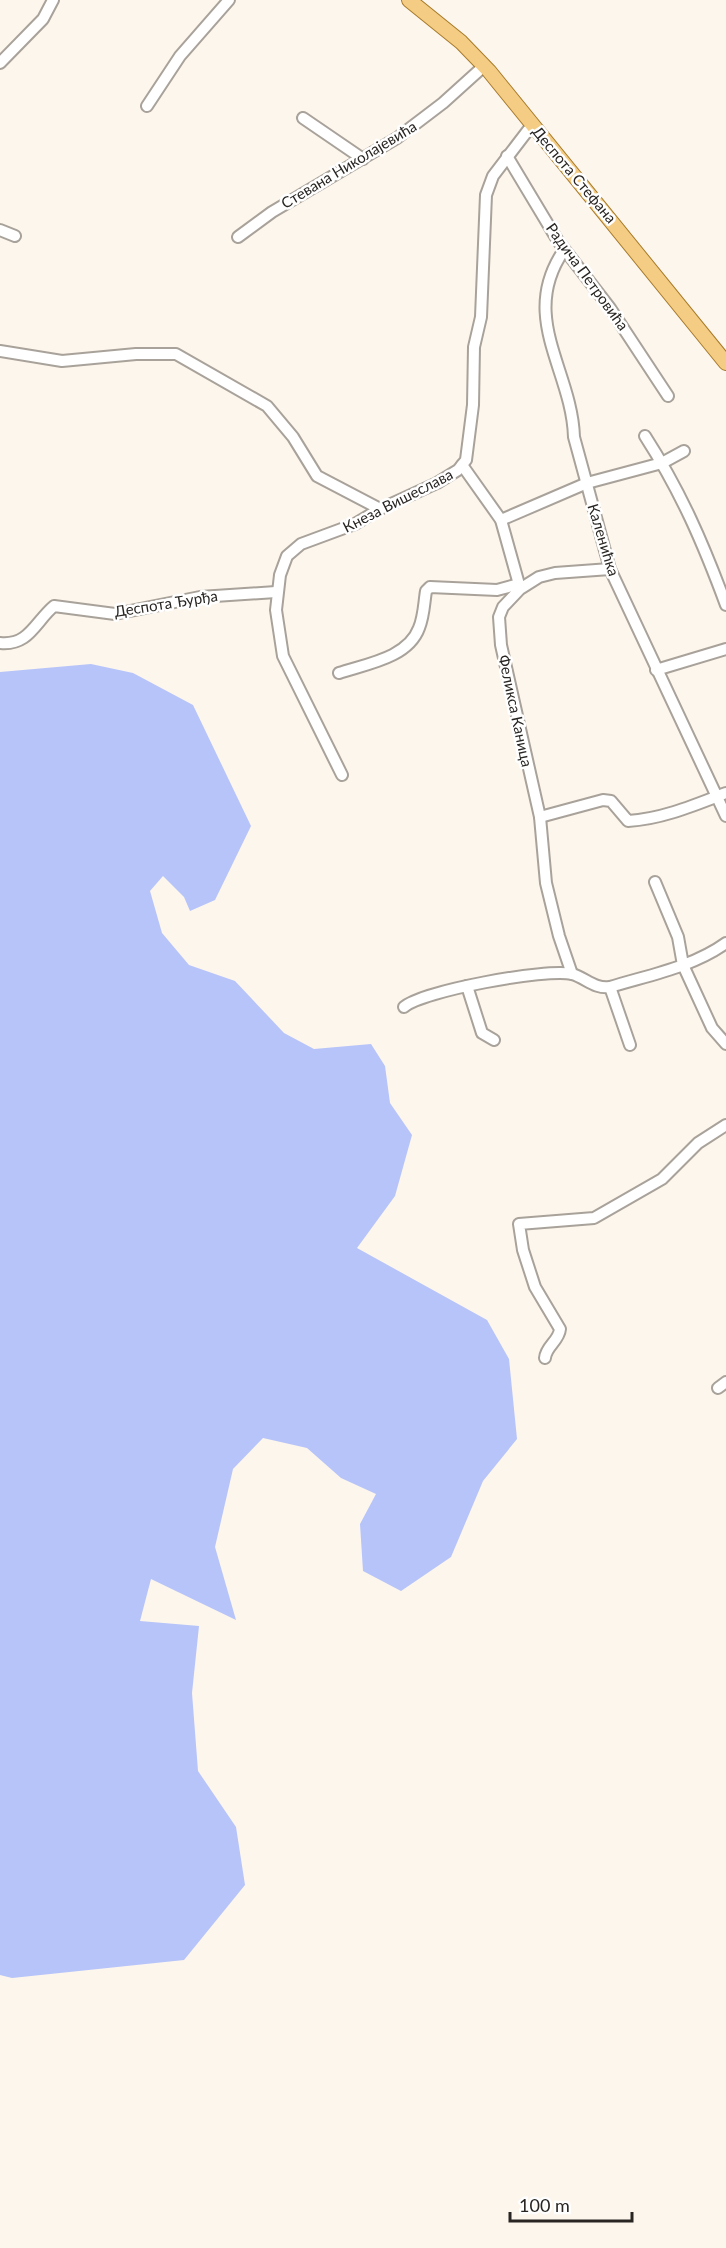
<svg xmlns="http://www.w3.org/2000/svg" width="726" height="2248" font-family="Lato,sans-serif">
<rect width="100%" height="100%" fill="#fdf6ed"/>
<path fill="#b6c4f9" d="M91,664l42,9 60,32 58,121 -36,74 -25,11 -6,-14 -21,-21 -13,15 12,42 27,32 46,16 49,52 30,16 57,-5 14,22 5,37 22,32 -17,61 -38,52 130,72 22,39 8,80 -34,42 -32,76 -50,34 -38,-20 -3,-47 16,-30 -35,-16 -34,-30 -44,-10 -30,31 -18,78 21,73 -85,-41 -11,42 59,5 -7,67 6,78 38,56 9,58 -61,75 -172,18 -12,-3v-1303z"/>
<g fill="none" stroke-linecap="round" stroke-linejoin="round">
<defs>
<g id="minor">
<path d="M0,63l43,-44 10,-19"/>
<path d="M147,106l33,-50 49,-56"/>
<path d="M303,118l60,41"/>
<path d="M507,156l51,85 52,67 58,88"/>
<path d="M0,230l15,6"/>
<path d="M238,237l34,-25 125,-74 46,-35 41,-37"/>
<path d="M564,250c-46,67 8,120 10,187l36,132 116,247"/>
<path d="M0,351l62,10 74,-7h40l91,52 26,31 24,39 63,33"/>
<path d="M645,436c36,56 58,107 81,169"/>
<path d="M462,465l39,55 19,68"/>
<path d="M501,520l86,-37 75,-20 22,-12"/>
<path d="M0,643c29,3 35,-21 54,-37l61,8 85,-17 76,-5"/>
<path d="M656,670l70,-21"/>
<path d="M339,673c27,-9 69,-15 80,-45 5,-12 5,-25 7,-37l4,-4 67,3 22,-6"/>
<path d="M342,775l-59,-119 -7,-46 4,-35 7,-19 14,-12 54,-20 25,-15 57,-26 21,-13 8,-10 7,-55 1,-58 7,-30 5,-122 7,-19 39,-51"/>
<path d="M540,817l63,-17 8,1 17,20c34,-2 67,-16 98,-28"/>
<path d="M655,882l23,55 5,28 29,63 14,16"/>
<path d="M572,974l-13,-38 -13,-53 -6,-66 -39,-172 -2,-28 4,-10 17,-18 19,-12 16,-4 55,-4"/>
<path d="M467,986l15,47 12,7"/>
<path d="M610,987l20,58"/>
<path d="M404,1007c18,-16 142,-39 168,-33 14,4 22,15 38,13 39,-12 83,-20 116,-44"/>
<path d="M545,1358c1,-12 14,-17 15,-29l-25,-42 -12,-37 -4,-26 75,-6 68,-39 36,-36 28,-18"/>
<path d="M718,1388l8,-6"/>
</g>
<path id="major" d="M409,0l52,42 28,29 237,292"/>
</defs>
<use href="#minor" stroke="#a8a29a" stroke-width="14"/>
<use href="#major" stroke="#a77b2b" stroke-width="16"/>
<use href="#minor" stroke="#fff" stroke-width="10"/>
<use href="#major" stroke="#f4cc83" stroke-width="14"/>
</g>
<g text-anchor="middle" stroke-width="5" stroke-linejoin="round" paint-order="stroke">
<g font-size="15" fill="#282522" stroke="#fff">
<text transform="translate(349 165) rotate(-31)" y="5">Стевана Николајевића</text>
<text transform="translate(574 175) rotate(50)" y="5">Деспота Стефана</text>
<text transform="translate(587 277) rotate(54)" y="5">Радича Петровића</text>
<text transform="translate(398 501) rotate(-27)" y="5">Кнеза Вишеслава</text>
<text transform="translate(603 540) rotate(73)" y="5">Каленићка</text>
<text transform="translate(166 604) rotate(-9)" y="5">Деспота Ђурђа</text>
<text transform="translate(515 711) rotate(78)" y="5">Феликса Каница</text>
</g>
</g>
<path d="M510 2212v9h122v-9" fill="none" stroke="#282522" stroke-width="3"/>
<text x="519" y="2212" font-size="18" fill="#282522" stroke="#ffffff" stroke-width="4.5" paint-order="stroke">100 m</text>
</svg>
